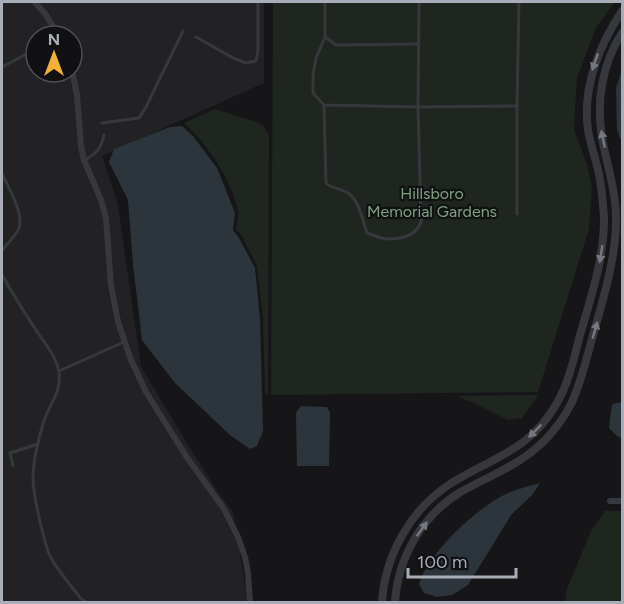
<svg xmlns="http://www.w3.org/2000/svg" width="624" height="604" font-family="Figtree,sans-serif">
<rect width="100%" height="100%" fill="#161618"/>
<path fill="#222225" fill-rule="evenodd" d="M2,2h262v81l-162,73 16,48 23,163 47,78 30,47 15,20 15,90h-246zM36,36h36v36h-36z"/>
<g fill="#1e261f">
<path d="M273,2h342l-19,26 -19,50 -3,51 13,36 5,22 -3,42 -51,163 -267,3z"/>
<path d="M215,109l47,15 7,11 -1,259h-3l-2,-75 -6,-53 -15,-30 -6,-7c1,-6 3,-13 2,-19 -7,-30 -31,-67 -54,-87z"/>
<path d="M538,395l-17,25 -1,-2 -12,2 -34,-17 -18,-7z"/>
<path d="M605,511h17v91h-57l2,-13 24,-58z"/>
</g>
<g fill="#2c353c">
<path d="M622,69v74l-5,-13 -1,-42z"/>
<path d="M182,126l11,10 24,32 18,45 -2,17 6,8 16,30 5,51 3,112 -6,15 -7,3 -20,-14 -55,-52 -33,-43 -9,-76 -5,-64 -19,-38 5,-13 56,-22z"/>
<path d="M622,402v36l-5,-2 -8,-8 3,-24z"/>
<path d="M301,406l26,1 3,6 -1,53h-32l-1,-53z"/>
<path d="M540,483l-8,12 -21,20 -43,70 -16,10 -15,2 -13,-4 -5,-9c10,-31 53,-71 81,-87 12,-7 27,-10 40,-14z"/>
</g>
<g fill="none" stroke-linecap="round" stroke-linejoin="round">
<g stroke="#37383d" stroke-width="3">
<path d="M325,2v35l-9,21 -3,17v18l11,12 94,2 99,-1"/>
<path d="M196,37l37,21 13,5 10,-2 2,-11v-48"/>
<path d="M325,37l11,8 83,-1"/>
<path d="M2,67l34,-18"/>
<path d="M324,105l2,78c6,6 14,5 22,10 12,8 14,27 19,40 4,1 10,4 14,5 15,3 35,-1 40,-16l-3,-115 1,-105"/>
<path d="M102,123l37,-5 7,-11 37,-76"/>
<path d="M84,160c13,-6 17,-12 20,-25"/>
<path d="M2,173c6,15 22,39 17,55 -3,8 -12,15 -17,23"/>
<path d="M517,214v-108l2,-104"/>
<path d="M2,275c11,19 23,39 36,58 8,12 19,24 21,40 3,19 -11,33 -16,51 -5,17 -10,36 -10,54 0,17 10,59 16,76 7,15 22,31 32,45l5,3"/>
<path d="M59,371l65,-29"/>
<path d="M13,466l-3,-13 28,-9"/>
</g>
<g stroke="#37383d" stroke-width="6">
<path d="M35,2l11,13 13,21"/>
<path d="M72,70l5,25 4,51 3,14 17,40 5,18 5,67 7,37 13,38 15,32 40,64 38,53 14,28 7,20 3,16 2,29"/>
<path d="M610,501h12"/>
</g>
<g stroke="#37383d" stroke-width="8">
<path d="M382,602c3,-46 28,-92 68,-118 42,-27 79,-32 107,-81 12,-21 17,-45 23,-68 11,-38 24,-76 24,-116 -1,-16 -2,-33 -6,-49 -3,-14 -8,-27 -10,-40 -6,-44 11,-84 34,-119"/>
<path d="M395,602c3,-44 26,-85 64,-109 17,-10 36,-18 53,-28 25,-14 46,-36 59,-61 10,-21 15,-44 21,-65 11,-40 24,-79 24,-120 0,-28 -9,-54 -14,-81 -6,-36 0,-74 20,-105"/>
</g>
</g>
<defs><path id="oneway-solid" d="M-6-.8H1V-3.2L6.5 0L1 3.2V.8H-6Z" transform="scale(1.5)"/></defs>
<g fill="#757881">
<use href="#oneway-solid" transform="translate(595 62) rotate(109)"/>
<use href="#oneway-solid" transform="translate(603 139) rotate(-102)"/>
<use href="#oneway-solid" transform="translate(601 254) rotate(99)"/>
<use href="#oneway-solid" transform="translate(595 330) rotate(-74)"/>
<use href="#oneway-solid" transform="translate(535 431) rotate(135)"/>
<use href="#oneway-solid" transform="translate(422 529) rotate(-54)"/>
</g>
<g text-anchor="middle" stroke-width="4.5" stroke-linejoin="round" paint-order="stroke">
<g font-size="16" fill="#7fa381" stroke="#111113">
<text x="432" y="199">Hillsboro<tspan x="432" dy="18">Memorial Gardens</tspan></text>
</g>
</g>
<rect width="624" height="604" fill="none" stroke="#a8adb8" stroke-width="6"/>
<g transform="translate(54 54)"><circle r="28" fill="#111113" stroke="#4d4f55" stroke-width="1.5"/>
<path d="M0-4.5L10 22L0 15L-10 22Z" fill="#f2b134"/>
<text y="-9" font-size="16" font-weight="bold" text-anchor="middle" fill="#a8adb8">N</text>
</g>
<path d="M408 568v9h108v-9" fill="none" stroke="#a8adb8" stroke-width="3"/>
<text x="417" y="568" font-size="18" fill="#a8adb8" stroke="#111113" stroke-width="4.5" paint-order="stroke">100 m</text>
</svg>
